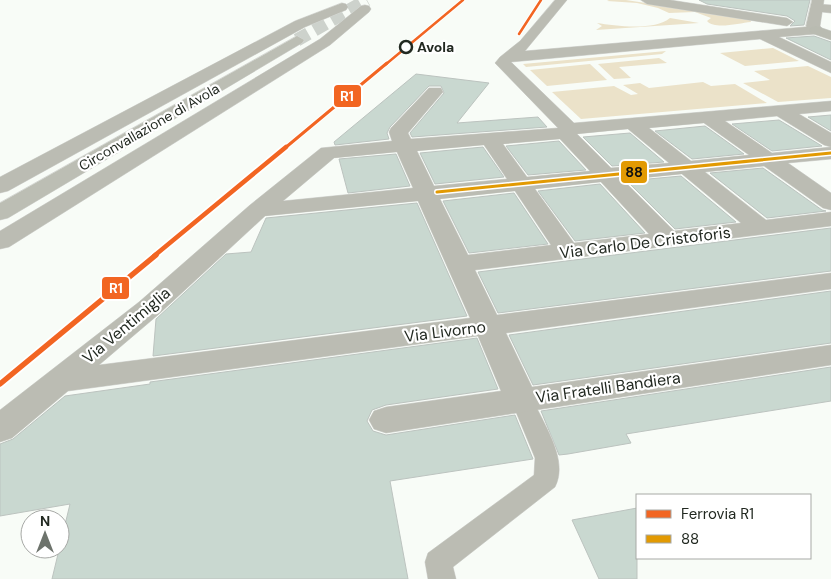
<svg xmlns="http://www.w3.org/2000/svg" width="831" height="579" font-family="'DM Sans',sans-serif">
<rect width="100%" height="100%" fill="#f8fcf7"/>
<g fill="#ebe2c9">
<path d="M609,0h17l124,19 1,3c-12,1 -36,8 -44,-1l4,-3 -16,-6 -26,1 -11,-5 -21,-5 -30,-2z"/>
<path d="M670,18l29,5 -103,7 6,-4 -5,-3c19,3 58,8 73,-5z"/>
<path d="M773,48l26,13 -54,5 -25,-13z"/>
<path d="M666,51l-4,3 -136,13 -3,-3z"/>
<path d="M659,58l8,5 -48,4 12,11 -17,1 -16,-15z"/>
<path d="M590,64l17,16 -60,6 -17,-16z"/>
<path d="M808,66l23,11v21l-53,4 -35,-19 27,-3 -16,-9z"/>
<path d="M703,82l8,4 24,-2 32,19 -186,16 -29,-27 62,-6 17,9 7,-1 -15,-9 17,-2 9,5z"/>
</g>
<g fill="#c9d8d0" stroke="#bcc3bf">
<path d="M699,0h111l-6,25 -14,1 5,-5 -8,-5 -80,-12z"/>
<path d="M814,36l17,6v18l-45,-22z"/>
<path d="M416,74l73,9 -32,40 81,-6 9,10 -135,10 -2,-4 34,-40 -3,-7h-12l-39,41 -3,6 2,6 -54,6 -1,-3z"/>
<path d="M831,115v16l-23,-14z"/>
<path d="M779,120l43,26 -50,5 -40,-27z"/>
<path d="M705,126l39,28 -52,5 -37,-28z"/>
<path d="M630,133l34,29 -52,4 -29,-29z"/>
<path d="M559,141l27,29 -58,5 -22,-29z"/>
<path d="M483,147l21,30 -69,7 -15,-31z"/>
<path d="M396,154l14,32 -62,7 -9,-34z"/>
<path d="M763,168l59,42 4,1 -59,7 -57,-45z"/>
<path d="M681,176l55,46 -61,7 -48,-48z"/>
<path d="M600,184l45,49 -70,8 -37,-50z"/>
<path d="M514,193l34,51 -79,9 -26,-52z"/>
<path d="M417,203l50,113 -314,40 3,-37 70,-65 25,-2 15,-34z"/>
<path d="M831,228v43l-333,42 -20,-41z"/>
<path d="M831,291v52l-298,42 -24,-50z"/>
<path d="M477,338l21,51 -112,16 -14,5 -5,11 6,10 13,4 129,-20 18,44 -143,22 18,98h-356l18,-75 -70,12v-72l13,-5 52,-43 85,-12v-2z"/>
<path d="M831,367v34l-205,33 5,9 -63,11 -9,1 -18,-44z"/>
<path d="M637,508v71h-38l-27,-59z"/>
</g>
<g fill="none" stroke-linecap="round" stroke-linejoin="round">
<path stroke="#cdd2cc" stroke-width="13" stroke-dasharray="13 7" stroke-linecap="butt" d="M297,40l70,-40"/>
<defs>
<path id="service" d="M522,392l8,3 3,5c11,25 36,60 22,87l-102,80 3,12h-28l-3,-17 3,-9 106,-78 1,-17 -24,-58 3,-5z"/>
<g id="minor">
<path d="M555,0h12l-42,51 291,-25 5,1 2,3 -2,3 -5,1 -37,3 52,25v11l-71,-34 -249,23 63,61 257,-22v10l-32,3 32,19v14l-7,-2 -47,-29 -52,5 47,32 59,-6v12l-43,4 43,30v17l-8,-2 -59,-42 -59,6 61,48 65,-8v14l-356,44 22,45 334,-42v16l-325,44 26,54 299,-42v20l-445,68 -12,-4 -5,-9 5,-9 12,-4 115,-16 -23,-55 -410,55 -56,47 -12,4v-32l139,-108 111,-97 71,-57 71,-7 -3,-9 2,-4 38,-40h12l2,4 -35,41 3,6 147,-11 -63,-65 5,-6 20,-16zM704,123l45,32 -58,6 -42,-33zM628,129l41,34 -58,5 -34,-34zM560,139l30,32 -63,6 -24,-33zM484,145l23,34 -73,7 -17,-35zM397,152l16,36 -130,13 51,-43zM682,174l59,49 -67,8 -51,-51zM601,182l48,52 -75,9 -39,-54zM515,191l36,54 -83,10 -28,-56zM418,201l52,117 -371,47 60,-51 106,-98z"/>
<path d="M641,0h29l117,18 6,4 -6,4 -140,-22z"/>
<path d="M817,4l14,1v8l-18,-2 -2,-3 2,-3z"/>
</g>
<g id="tertiary">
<path d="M812,0h12l-4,26 3,4 -7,4 -5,-1 -5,-7z"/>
<path d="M342,3l4,1 2,3 -2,3 -41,17 -297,164 -8,2v-16l295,-156z"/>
<path d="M365,5l4,1 2,3 -2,3 -39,33 -321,202 -9,2v-18l320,-192 41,-33z"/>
</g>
<path id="secondary" d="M816,26l15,5v9l-20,-7 -2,-3 2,-3z"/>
<path id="primary" d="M297,36l7,4 -2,3 -294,175 -8,2v-17z"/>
</defs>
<use href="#service" stroke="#d7d9d6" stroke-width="1"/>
<use href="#minor" stroke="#d7d9d6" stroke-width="1"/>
<use href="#tertiary" stroke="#d7d9d6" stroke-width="1"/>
<use href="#secondary" stroke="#d7d9d6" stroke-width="1"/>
<use href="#primary" stroke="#d7d9d6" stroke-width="1"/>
<use href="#service" fill="#bbbcb3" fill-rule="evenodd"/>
<use href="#minor" fill="#bbbcb3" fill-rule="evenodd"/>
<use href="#tertiary" fill="#bbbcb3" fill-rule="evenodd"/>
<use href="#secondary" fill="#b9bbb1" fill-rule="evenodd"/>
<use href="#primary" fill="#bcbeb4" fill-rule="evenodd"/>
<defs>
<path id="rail" d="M519,34l22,-34"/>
</defs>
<use href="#rail" stroke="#b8bbb5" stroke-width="2.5"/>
<use href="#rail" stroke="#fff" stroke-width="2" stroke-dasharray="5.5" stroke-linecap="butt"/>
<defs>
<path id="bus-1" d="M437,192l394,-39"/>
</defs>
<use href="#bus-1" stroke="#fff" stroke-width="6"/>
<use href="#bus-1" stroke="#e29a03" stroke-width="3"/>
<defs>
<g id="rail-1-far3">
<path d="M519,34l22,-34"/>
<path d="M385,65l78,-65"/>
</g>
<path id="rail-1-far2" d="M285,148l102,-85"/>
<path id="rail-1-far1" d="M154,256l132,-109"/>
<path id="rail-1" d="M0,384l156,-129"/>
</defs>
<use href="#rail-1-far3" stroke="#fff" stroke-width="4.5"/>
<use href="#rail-1-far2" stroke="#fff" stroke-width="5.5"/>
<use href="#rail-1-far1" stroke="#fff" stroke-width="8"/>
<use href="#rail-1" stroke="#fff" stroke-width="9"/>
<use href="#rail-1-far3" stroke="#f26522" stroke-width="2.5"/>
<use href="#rail-1-far2" stroke="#f26522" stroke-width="3"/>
<use href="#rail-1-far1" stroke="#f26522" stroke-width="4.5"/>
<use href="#rail-1" stroke="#f26522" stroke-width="5.5"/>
</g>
<circle fill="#fff" stroke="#222921" stroke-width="2.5" cx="406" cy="47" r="6"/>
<g text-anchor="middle" stroke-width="4.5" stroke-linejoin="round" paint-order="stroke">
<g font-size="14" font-weight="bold" fill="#222921" stroke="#fff" text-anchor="start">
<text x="417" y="52">Avola</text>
</g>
<g font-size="14" fill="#222921" stroke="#fff">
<text transform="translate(149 127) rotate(-30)" y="5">Circonvallazione di Avola</text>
</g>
<g font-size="16" fill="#222921" stroke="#fff">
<text transform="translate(645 242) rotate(-7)" y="6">Via Carlo De Cristoforis</text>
<text transform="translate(126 325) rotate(-40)" y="6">Via Ventimiglia</text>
<text transform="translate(445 331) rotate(-7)" y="6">Via Livorno</text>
<text transform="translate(608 387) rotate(-8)" y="6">Via Fratelli Bandiera</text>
</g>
</g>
<g stroke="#fff" stroke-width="2">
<rect x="333" y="84" width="29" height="24" rx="5" fill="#f26522"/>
<rect x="620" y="160" width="28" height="24" rx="5" fill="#e29a03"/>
<rect x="101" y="276" width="29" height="24" rx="5" fill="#f26522"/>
</g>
<g font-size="14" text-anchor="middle" font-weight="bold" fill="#fff">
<text x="347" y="101">R1</text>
<text x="116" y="293">R1</text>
</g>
<g font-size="14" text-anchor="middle" font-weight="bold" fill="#111">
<text x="634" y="177">88</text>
</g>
<rect x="636" y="494" width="175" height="65" fill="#ffffff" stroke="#a7a9a6"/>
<rect x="646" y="510" width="25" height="8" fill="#f26522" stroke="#a7a9a6"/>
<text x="681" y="519" font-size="15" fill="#222921">Ferrovia R1</text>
<rect x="646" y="535" width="25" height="8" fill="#e29a03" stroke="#a7a9a6"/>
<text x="681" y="544" font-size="15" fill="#222921">88</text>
<g transform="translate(45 534)"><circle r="24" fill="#ffffff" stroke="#a7a9a6"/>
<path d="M0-4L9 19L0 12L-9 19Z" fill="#6d736c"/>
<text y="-8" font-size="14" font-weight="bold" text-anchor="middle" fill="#222921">N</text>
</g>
</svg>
